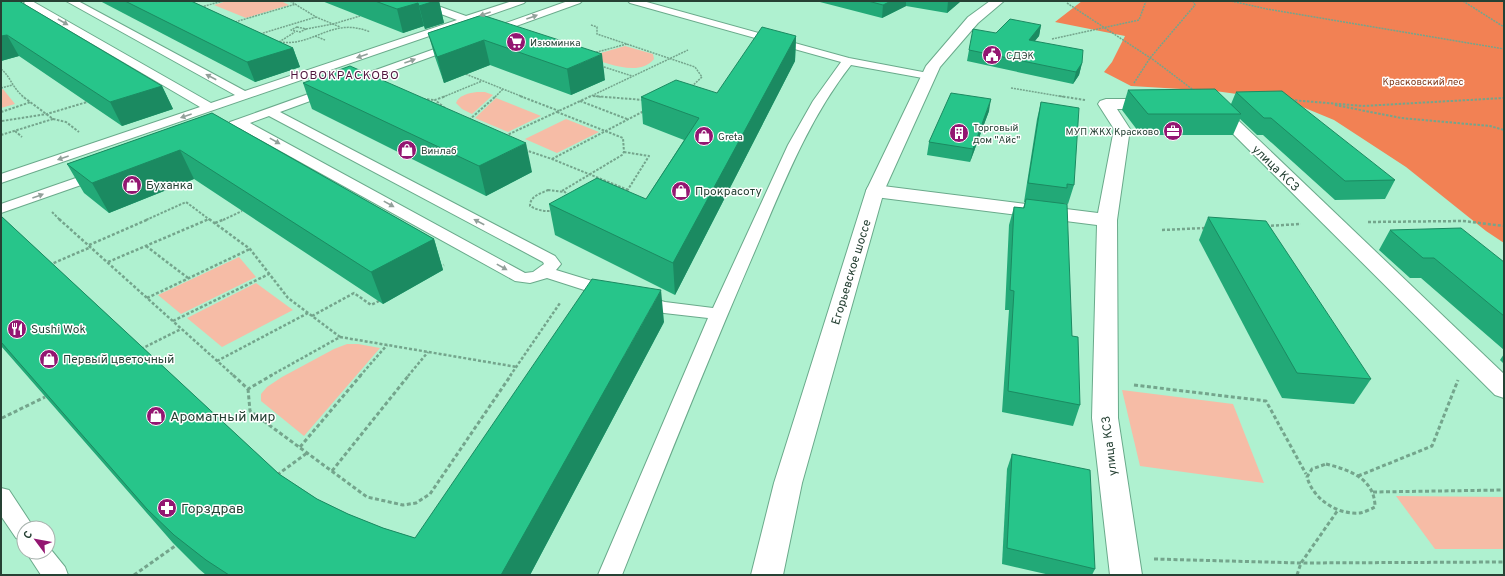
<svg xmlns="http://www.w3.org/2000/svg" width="1505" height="576" font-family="Overpass,sans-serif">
<rect width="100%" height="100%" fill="#aff1d0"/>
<g fill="#f6bca6">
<path d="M227,1h54l8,4 -43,13 -32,-13z"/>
<path d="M625,46l28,8 1,5c-15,19 -49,3 -67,-2z"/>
<path d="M3,89l12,15 -14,4v-18z"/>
<path d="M477,92h8l8,3 -21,19 -10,-5 -6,-6c3,-8 13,-10 21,-11z"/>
<path d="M496,98l45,18 -33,16 -33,-14z"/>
<path d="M566,119l33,13 -42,21 -32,-14z"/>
<path d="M239,257l17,20 -75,37 -23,-19z"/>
<path d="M256,283l37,27 -71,37 -35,-29z"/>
<path d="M347,344h11l22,4 -76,88 -43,-35v-7l6,-7 15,-10 52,-28z"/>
<path d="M1122,390l111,14 31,79 -124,-17z"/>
<path d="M1396,496l108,1v52h-69z"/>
</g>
<path fill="#f28154" d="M1082,1h422v242l-18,-12 -80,-64 -72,-47 -46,-19 -73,-10 -84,-5 -27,-14 8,-10 13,-26 -70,-14z"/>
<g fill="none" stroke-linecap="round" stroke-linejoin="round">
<defs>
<g id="lane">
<path d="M26,1h6l179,102 24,-8 -169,-94h12l167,90 212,-71 -45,-17 -2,-2h14l42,15 46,-15h14l-2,2 -54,19 -469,161v-9l199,-67 -174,-102 -2,-2z"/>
<path d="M568,1h14l-2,2 -86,31 -4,1 -5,-3 1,-2z"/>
<path d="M628,1h15l206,57 79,15 4,1 2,2 -2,2 -4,1 -77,-14c-44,56 -69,123 -97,188 -46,106 -89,214 -132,322h-24l110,-257 -44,-5 -30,-9 -3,-4 3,-4 6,-1 25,7 48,6 75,-163 25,-44 28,-39 -211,-59z"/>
<path d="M454,42l4,1 1,2 -1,2 -178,65 275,144 6,8 -5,6 59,18 3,4 -3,4 -6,1 -6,-1 -56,-18 -17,5 -15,-2 -276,-153h-9l-2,-3 2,-3zM269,116l274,146 1,2 -11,8 -8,1 -275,-150z"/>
<path d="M99,170l5,1 2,3 -2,3 -103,36v-9z"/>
<path d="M1,488l8,2 25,38h-10v13l-8,-3 -15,-22z"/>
<path d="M48,546l17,21 3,8h-27l-15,-23h22z"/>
</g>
<g id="street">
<path d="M1106,99h47l6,2 2,3 -2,3 -6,2h-36l13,20 -13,91 1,198 24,157h-32l-18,-157 5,-193 -222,-28 -7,-2 -2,-4 2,-4 7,-2 223,28 16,-84 -16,-25 2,-3z"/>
<path d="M1214,101l6,2 284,271v24l-9,-3 -287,-286 -2,-3 2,-3z"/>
</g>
<path id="primary" d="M990,1h14l-26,22 -38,44 -56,124 -82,292 -19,92h-32l23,-92 92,-292 60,-125 42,-49z"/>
</defs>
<use href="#lane" stroke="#6aaa8b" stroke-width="2"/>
<use href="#street" stroke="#6aaa8b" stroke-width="2"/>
<use href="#primary" stroke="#6aaa8b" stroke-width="2"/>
<g stroke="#74a58c" stroke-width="1.5" stroke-dasharray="2 1" stroke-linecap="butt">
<path d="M290,1l26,16 24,10"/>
<path d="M1231,1l36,8 237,40"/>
<path d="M1463,1l41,26"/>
<path d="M1067,3l88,58 41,31"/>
<path d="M201,7l22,-6"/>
<path d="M235,22l61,-18"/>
<path d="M591,25l6,2v7l98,33 7,10 -11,10"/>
<path d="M297,27l9,2 -6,3 -9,-2z"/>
<path d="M306,29l27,-5 27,-8"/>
<path d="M260,34l56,-17"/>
<path d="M315,36l10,4"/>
<path d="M1052,39l87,-19 7,-19"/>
<path d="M279,42l16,-10"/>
<path d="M280,42c34,5 52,-26 90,-10"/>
<path d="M593,53l34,-9"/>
<path d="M601,66l31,10"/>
<path d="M1,69c10,8 11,19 23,28"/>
<path d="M463,73l60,24"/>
<path d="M1134,83l16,-25 45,-53 -2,-4"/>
<path d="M1,88l12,-3"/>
<path d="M1011,88l54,9"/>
<path d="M593,96l9,1"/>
<path d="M443,97l39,-16"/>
<path d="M495,97l8,-8"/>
<path d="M589,97l99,-47"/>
</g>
<g stroke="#74a58c" stroke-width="2" stroke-dasharray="2.5 1.5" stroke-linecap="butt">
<path d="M520,96l39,15"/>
<path d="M593,96l51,4"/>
<path d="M1059,96l26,4"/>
<path d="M423,99l12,1"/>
<path d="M1291,100l72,6 141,-8"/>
<path d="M580,101l47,18"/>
<path d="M1335,105l66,13 89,8 14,4"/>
<path d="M445,108l-10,-8 11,-4"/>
<path d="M1,112l30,-10"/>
<path d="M557,112l66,26 1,14 -2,3 -60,36"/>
<path d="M53,119l13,3 13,10"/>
<path d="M469,120l27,-24"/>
<path d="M2,121l45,-7 40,-12"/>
<path d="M15,131l7,6"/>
<path d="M1,135l52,-16 -31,-23"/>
<path d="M505,136l86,-40"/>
<path d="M525,150l27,9 76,31"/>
<path d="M624,152l25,4 -22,35"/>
<path d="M552,159l92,-48"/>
<path d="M548,190l17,2 6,8c-11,13 -27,14 -41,6 0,-10 10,-12 18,-16z"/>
<path d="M52,212l8,8"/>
<path d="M146,220l40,-18 24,18"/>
<path d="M223,220l19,-9"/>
</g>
<g stroke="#74a58c" stroke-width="2.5" stroke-dasharray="3 2" stroke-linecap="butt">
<path d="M59,219l175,157"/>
<path d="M209,219l41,30 38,49 52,39 -70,39"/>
<path d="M1368,222l95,-1 41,5"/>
<path d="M215,223l10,-4"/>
<path d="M1266,226l35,-2"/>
<path d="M1162,230l43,-2"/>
<path d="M89,245l60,-26"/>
<path d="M146,246l42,32"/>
<path d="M108,262l101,-43"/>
<path d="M49,265l42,-18"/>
<path d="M439,267l5,-2"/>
<path d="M147,298l103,-49"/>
<path d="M312,316l42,-23 17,12 8,-4"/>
<path d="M173,321l96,-47"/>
<path d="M340,337l177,30"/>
<path d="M141,349l40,-20"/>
<path d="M217,361l91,-48"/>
<path d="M360,376l27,-31"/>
<path d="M408,376l20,-24"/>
<path d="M510,376l50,-73"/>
</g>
<g stroke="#74a58c" stroke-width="3" stroke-dasharray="4 2.5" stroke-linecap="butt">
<path d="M233,375l15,14 24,-14"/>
<path d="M1134,385l132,16 40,73"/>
<path d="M248,389l2,22 117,86 36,8 13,-2 14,-9 81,-119"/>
<path d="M2,418l43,-21"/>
<path d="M300,447l61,-72"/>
<path d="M1326,464c24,6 49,15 49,43 -4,2 -10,5 -15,6 -23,2 -47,-14 -53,-36l5,-8z"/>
<path d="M332,471l77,-96"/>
<path d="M277,475l30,-22"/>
<path d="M1358,476l74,-30 26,-66"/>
<path d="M1373,492l131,-2"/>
<path d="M1154,559l147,4 203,-1"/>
<path d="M134,575l41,-29"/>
<path d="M1297,575l4,-12 37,-53"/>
</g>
<use href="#lane" fill="#fff" fill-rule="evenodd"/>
<use href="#street" fill="#fff" fill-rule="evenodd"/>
<use href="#primary" fill="#fff" fill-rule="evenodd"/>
</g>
<g fill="#22a977">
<path d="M1,1l161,85 11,23 -51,17 -103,-70 -18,5z"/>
<path d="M100,1h91l102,47 7,19 -45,15z"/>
<path d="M322,1h117l5,22 -19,6 -1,-3 -21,7z"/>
<path d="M816,1h145l-14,12 -41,-7 -24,12z"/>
<path d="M482,15l123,65 -34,15 -81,-30 -46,18 -9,-26 -7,-24z"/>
<path d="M1041,25l-2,11 -4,5 47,22 -3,12 -6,9 -106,-23 2,-11 27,-17z"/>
<path d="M796,36l-1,25 -120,234 -120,-60 -6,-31 97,-5 38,-59 -41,-16 -2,-27 76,-4z"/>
<path d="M303,83l229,89 -46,24 -174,-87z"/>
<path d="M1128,90l103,14 5,-12 159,88 -10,19 -50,1 -72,-65h-6l-17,-16 -7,16h-92l-19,-25z"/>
<path d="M1041,102l33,83 -6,19 -5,-1 9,133 8,69 -7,21 -71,-14 7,-102h-4l4,-85 5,-18 9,1 2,-6h-1l13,-83z"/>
<path d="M989,111l-19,51 -43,-7 2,-13z"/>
<path d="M212,113l222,126 9,31 -60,34 -189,-125 -85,34 -25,-20 -17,-29z"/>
<path d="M1,216l278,258 38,25 31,15 35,14 32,10 249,-216 -134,253h-324l-7,-6 -26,-26 -172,-197z"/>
<path d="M1208,217l163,162 -17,25 -72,-6 -83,-158z"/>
<path d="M1390,230l114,32v88l-83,-72h-11l-31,-28z"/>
<path d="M1504,354v10l-4,-4z"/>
<path d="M1012,454l83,115 -3,6h-42l-48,-11 5,-95z"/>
</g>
<g fill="#1b8a61">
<path d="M435,1h4l5,22 -19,6 -6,-23z"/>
<path d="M891,1h15v5l-24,12 1,-13z"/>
<path d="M948,1h13l-14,12z"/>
<path d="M418,3l6,23 -21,7 -6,-24z"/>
<path d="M1041,25l-2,11 -13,15 3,-11z"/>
<path d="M7,35l12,21 -18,5v-25z"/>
<path d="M796,36l-1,25 -120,234 -2,-32z"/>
<path d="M484,40l6,25 -46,18 -7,-26z"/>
<path d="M293,48l7,19 -45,15 -8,-20z"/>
<path d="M602,54l3,26 -34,15 -4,-26z"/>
<path d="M1082,63l-3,12 -6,9 3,-12z"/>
<path d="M162,86l11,23 -51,17 -12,-24z"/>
<path d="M991,99l-2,12 -19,51 3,-13z"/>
<path d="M526,143l6,29 -46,24 -7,-30z"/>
<path d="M180,150l14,29 -85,34 -17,-30z"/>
<path d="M434,239l9,31 -60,34 -12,-32z"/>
<path d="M661,290l3,32 -134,253h-29z"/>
</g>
<g fill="#27c58a" stroke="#1b8a61">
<path d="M1,1h18l143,85 -52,16 -103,-67 -6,1z"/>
<path d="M125,1h66l102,47 -46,14z"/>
<path d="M375,1h60l-16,5 -1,-3 -21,6z"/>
<path d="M868,1h23l-8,4z"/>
<path d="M482,15l120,39 -35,15 -83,-29 -47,17 -9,-24z"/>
<path d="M1010,19l31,6 -12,15 54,10 -1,13 -6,9 -107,-22 4,-21 23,4z"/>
<path d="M762,27l34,9 -123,227 -124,-59 48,-26 49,21 53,-81 -58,-21 35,-17 41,13z"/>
<path d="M350,66l176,77 -47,23 -176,-83z"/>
<path d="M1215,89l26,25h-93l-20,-24z"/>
<path d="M1282,91l113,89 -50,1 -74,-63h-7l-28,-26z"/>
<path d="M951,93l40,6 -18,50 -44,-7z"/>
<path d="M1041,102l38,6 -5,77 -7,-1v4l-39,-5z"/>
<path d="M212,113l222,126 -63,33 -191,-122 -88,33 -25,-19z"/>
<path d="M1026,199l41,5 5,132 6,1 2,68 -72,-14 6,-100 -4,-1 4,-83 10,1z"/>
<path d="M1,216l278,258 38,25 31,15 35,14 32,10 177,-259 69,11 -160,285h-272l-23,-15 -32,-25 -27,-26 -146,-167z"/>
<path d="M1208,217l58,4 105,158 -74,-6z"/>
<path d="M1461,228l43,34v54l-70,-58h-11l-33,-28z"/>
<path d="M1012,454l78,16 5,99 -88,-21z"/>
</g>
<defs><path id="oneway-solid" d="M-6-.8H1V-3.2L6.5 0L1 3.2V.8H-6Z"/></defs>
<g fill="#92a09a">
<use href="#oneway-solid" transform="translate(485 14) rotate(161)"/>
<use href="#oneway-solid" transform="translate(532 17) rotate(-20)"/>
<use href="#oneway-solid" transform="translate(63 22) rotate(30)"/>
<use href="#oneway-solid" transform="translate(362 56) rotate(161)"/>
<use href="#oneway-solid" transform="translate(410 61) rotate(-20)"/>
<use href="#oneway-solid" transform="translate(211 77) rotate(-152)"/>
<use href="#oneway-solid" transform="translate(186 116) rotate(161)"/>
<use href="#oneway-solid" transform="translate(275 141) rotate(29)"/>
<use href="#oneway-solid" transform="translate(63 158) rotate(161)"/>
<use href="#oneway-solid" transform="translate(38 196) rotate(-20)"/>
<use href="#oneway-solid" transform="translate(389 204) rotate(29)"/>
<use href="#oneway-solid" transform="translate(479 222) rotate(-152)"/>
<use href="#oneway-solid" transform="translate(502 267) rotate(29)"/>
</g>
<defs>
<symbol id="supermarket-disc" viewBox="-11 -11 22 22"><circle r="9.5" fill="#931671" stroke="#fff"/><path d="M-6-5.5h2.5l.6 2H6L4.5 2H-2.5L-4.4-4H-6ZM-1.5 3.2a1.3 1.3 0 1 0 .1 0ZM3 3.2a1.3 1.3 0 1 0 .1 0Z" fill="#fff"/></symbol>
<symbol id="civic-disc" viewBox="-11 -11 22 22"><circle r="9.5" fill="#931671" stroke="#fff"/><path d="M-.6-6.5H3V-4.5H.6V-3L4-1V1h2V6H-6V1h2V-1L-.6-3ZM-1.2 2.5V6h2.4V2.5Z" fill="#fff"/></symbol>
<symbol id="office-disc" viewBox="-11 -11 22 22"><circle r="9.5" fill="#931671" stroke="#fff"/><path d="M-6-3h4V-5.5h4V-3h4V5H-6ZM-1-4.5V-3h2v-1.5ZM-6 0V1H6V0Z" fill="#fff"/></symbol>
<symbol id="building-disc" viewBox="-11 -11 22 22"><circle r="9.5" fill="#931671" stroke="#fff"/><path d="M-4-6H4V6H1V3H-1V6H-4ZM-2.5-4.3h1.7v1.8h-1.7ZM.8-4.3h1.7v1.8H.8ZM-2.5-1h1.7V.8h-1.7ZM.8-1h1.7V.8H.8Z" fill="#fff"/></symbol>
<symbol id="shop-disc" viewBox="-11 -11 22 22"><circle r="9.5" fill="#931671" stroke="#fff"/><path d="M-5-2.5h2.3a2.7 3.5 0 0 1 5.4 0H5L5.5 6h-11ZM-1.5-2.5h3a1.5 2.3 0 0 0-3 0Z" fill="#fff"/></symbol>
<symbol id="restaurant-disc" viewBox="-11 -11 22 22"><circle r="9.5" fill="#931671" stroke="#fff"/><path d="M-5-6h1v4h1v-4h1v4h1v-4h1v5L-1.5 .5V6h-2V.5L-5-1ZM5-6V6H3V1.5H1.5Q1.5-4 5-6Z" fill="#fff"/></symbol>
<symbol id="pharmacy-disc" viewBox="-11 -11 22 22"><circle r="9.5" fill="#931671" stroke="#fff"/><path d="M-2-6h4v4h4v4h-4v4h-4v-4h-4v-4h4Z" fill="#fff"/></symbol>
</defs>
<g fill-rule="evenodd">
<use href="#supermarket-disc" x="505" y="31" width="22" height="22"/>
<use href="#civic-disc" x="981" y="44" width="22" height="22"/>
<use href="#office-disc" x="1162" y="120" width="22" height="22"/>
<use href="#building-disc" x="948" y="122" width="22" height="22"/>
<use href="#shop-disc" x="693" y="125" width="22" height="22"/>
<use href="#shop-disc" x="396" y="139" width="22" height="22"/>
<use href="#shop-disc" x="121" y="174" width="22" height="22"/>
<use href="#shop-disc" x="670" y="180" width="22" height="22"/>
<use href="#restaurant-disc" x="6" y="318" width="22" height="22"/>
<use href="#shop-disc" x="38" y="348" width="22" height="22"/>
<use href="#shop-disc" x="145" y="405" width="22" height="22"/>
<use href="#pharmacy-disc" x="156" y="497" width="22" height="22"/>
</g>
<g text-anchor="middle" stroke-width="3" stroke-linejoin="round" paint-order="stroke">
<g font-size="10" fill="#264134" stroke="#fff" text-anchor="start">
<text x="530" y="46">Изюминка</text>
<text x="1006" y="59">СДЭК</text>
<text x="973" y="131">Торговый<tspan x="973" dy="12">дом "Айс"</tspan></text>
<text x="1159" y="135" text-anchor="end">МУП ЖКХ Красково</text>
<text x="718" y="140">Greta</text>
<text x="421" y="154">Винлаб</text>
</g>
<g font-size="10" fill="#81391a" stroke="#fff">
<text x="1423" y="85">Красковский лес</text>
</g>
<g font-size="12" letter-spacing="1" fill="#50163e" stroke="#fff">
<text x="345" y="79">НОВОКРАСКОВО</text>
</g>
<g font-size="12" fill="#264134" stroke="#fff">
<text transform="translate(1276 168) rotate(44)" y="4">улица КСЗ</text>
<text transform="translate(851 272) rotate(-73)" y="4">Егорьевское шоссе</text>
<text transform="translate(1109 446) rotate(-97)" y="4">улица КСЗ</text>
</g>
<g font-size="12" fill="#264134" stroke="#fff" text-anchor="start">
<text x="146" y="189">Буханка</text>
<text x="695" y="195">Прокрасоту</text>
<text x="31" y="333">Sushi Wok</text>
<text x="63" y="363">Первый цветочный</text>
</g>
<g font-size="14" fill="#264134" stroke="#fff" text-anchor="start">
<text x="170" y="421">Ароматный мир</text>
<text x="181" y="513">Горздрав</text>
</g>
</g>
<rect width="1505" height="576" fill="none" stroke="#264134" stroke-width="4"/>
<g transform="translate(36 540) rotate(302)"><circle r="19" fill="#ffffff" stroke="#a8b3ae"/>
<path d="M0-3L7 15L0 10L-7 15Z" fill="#931671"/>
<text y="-6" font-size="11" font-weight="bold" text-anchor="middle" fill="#264134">С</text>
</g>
</svg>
